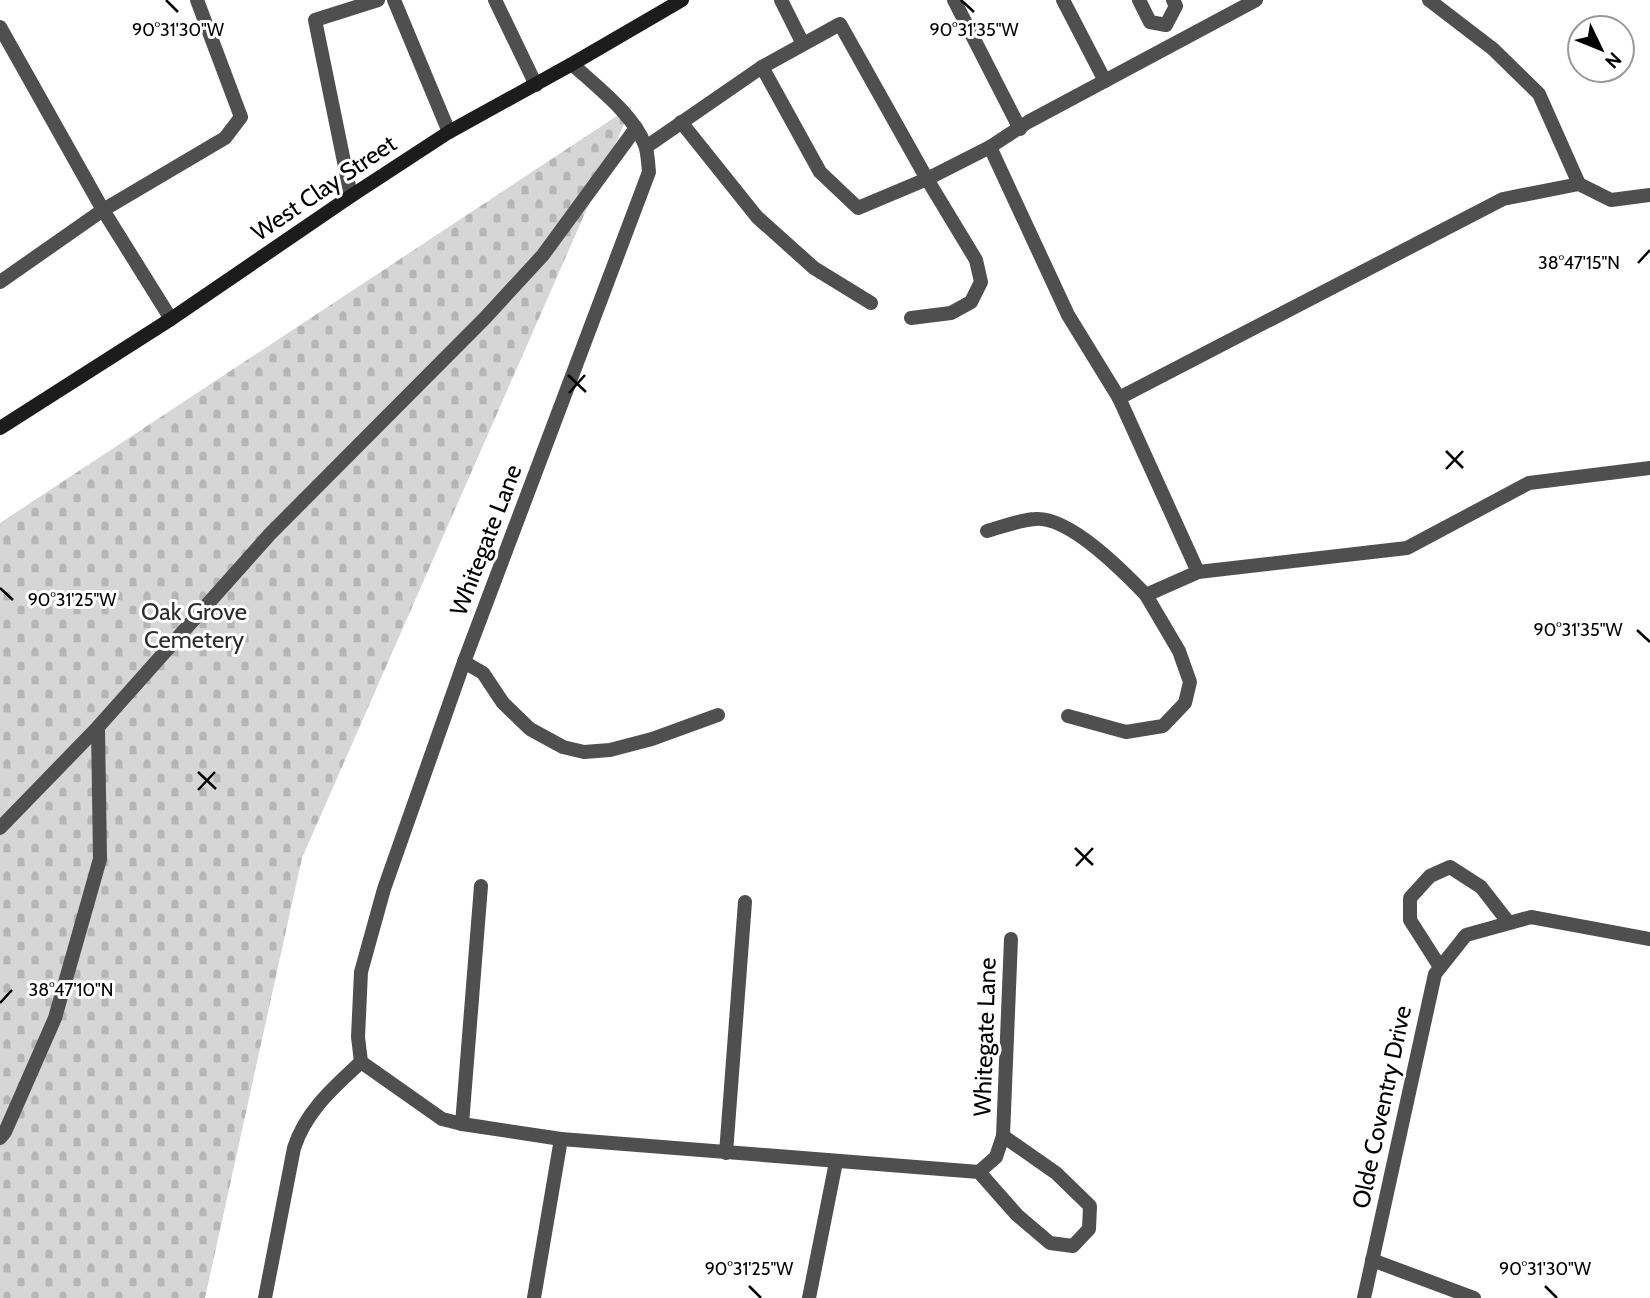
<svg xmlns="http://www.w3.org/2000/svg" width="1650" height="1298" font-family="Cabin,sans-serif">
<defs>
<pattern id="cemetery-stones" width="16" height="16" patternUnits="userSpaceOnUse" patternTransform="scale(1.75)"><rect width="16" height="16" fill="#d6d6d6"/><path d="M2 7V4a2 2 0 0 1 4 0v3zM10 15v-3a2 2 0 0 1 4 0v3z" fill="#b6b6b6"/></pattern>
</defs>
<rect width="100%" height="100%" fill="#fff"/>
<path fill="url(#cemetery-stones)" d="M632,106l-330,752 -97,440h-205v-775z"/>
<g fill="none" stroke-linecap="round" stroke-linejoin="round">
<g stroke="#4f4f4f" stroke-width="14">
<path d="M394,0l55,132"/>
<path d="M495,0l41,85"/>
<path d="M781,0l22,44"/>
<path d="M954,0l66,129"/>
<path d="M1063,0l42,81"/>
<path d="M1139,0l11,22 16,3 10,-19 -3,-6"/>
<path d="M1429,0l64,49 46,45 40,90 -76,15 -384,199 79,174 209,-24 122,-65 121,-15"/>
<path d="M0,27l103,183 -103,72"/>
<path d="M681,122l76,95 57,51 57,35"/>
<path d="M646,147l116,-80"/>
<path d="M990,147l38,-25 228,-122"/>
<path d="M1579,184l32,16 39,-5"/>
<path d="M351,196l-36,-176 63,-20"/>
<path d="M911,318l40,-5 20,-11 10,-20 -5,-22 -49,-81 -87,-155 -78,43 58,105 38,36 69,-29 63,-32 78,168 51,83"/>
<path d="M171,319l-68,-109 122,-72 16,-21 -44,-117"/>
<path d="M987,531c15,-4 32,-11 48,-12 34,-3 88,52 111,76"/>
<path d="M464,662l19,11 20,30 27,26 33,18 21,5 26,-2 42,-11 66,-24"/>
<path d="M1068,716l58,16 37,-6 22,-23 5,-21 -11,-31 -33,-56 52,-23"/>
<path d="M0,828l98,-101 172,-193 215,-216 58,-63 93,-127"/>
<path d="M0,1138l5,-6 50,-114 45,-159 -2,-132"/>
</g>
<g stroke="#4f4f4f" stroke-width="14">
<path d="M572,64c24,22 62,51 73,81 3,8 3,19 4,27l-185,490 -80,227 -23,83 -3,65 3,25 81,57 20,5 99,15 418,33 38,43 33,28 23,3 16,-17 1,-23 -34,-33 -53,-37"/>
<path d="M1440,967l-30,-47v-22l20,-22 20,-9 31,20 28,36"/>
<path d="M462,1124l19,-238"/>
<path d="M726,1153l19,-251"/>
<path d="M979,1172l17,-15 7,-21 8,-197"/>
<path d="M1372,1260l102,38"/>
<path d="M265,1298l29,-150c12,-37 39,-60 67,-86"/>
<path d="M534,1298l27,-159"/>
<path d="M809,1298l27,-136"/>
<path d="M1364,1298l71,-324 31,-39 65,-18 119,22"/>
</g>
<path stroke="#1c1c1c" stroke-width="14" d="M0,428l171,-109 180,-123 98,-64 123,-68 110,-64"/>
</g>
<path fill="none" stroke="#000" stroke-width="2.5" d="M166,0l12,12M961,0l13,12M1638,263l12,-13M568,375l18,17M569,393l16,-18M1446,451l17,17M1446,469l17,-18M0,588l13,12M1637,630l13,12M198,772l18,17M198,790l17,-18M1075,848l18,17M1076,866l17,-18M0,1003l12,-13M749,1286l12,12M1545,1286l12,12"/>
<g text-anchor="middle" stroke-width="6" stroke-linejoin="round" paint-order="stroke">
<g font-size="24" fill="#000" stroke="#fff">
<text transform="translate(324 188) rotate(-34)" y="8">West Clay Street</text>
<text transform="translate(486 540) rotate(-69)" y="8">Whitegate Lane</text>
<text transform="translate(985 1037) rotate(-88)" y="8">Whitegate Lane</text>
<text transform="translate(1382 1107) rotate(-78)" y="8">Olde Coventry Drive</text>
</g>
<g font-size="24" fill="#2d2d2d" stroke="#fff">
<text x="194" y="620">Oak Grove<tspan x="194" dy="28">Cemetery</tspan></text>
</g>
</g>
<g font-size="18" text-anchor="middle" fill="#000" stroke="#fff" stroke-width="6" stroke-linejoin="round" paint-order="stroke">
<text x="974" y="36">90°31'35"W</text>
<text x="178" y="36">90°31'30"W</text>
<text x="1579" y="269">38°47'15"N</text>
<text x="72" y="606">90°31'25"W</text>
<text x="1578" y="636">90°31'35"W</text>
<text x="71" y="996">38°47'10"N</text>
<text x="749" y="1275">90°31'25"W</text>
<text x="1545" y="1275">90°31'30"W</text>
</g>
<g transform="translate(1601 49) rotate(133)"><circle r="33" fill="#ffffff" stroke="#999999" stroke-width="2"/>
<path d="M0-5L12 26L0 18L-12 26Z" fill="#000000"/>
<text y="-10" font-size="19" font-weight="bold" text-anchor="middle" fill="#000000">N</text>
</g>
</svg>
